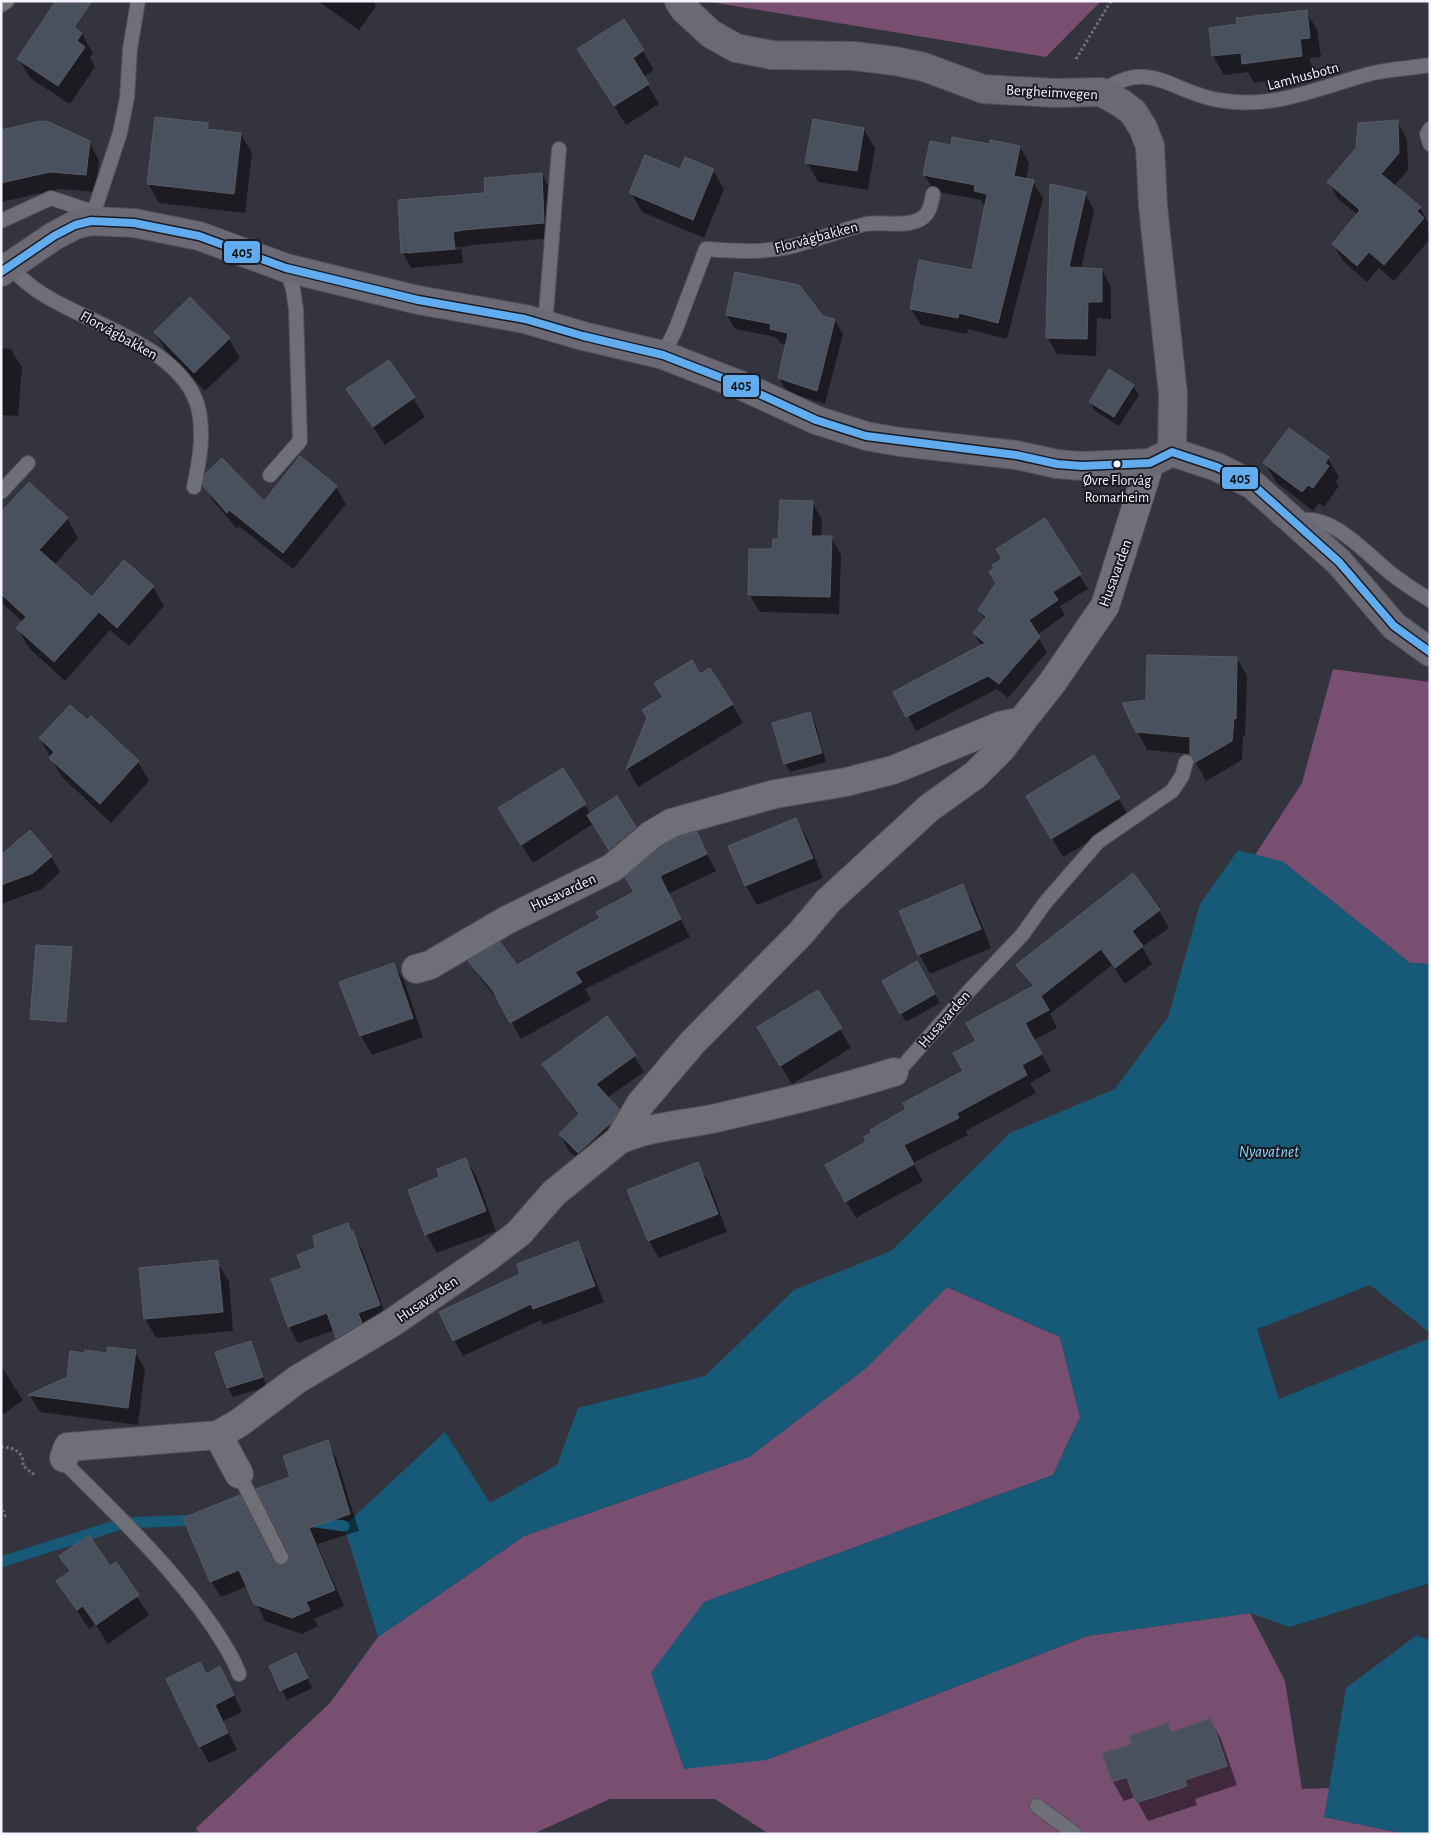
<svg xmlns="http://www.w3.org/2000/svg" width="1431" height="1835" font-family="'Alegreya Sans',sans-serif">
<rect width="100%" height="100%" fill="#34343f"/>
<g fill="#784e71">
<path d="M704,1h397l-55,56z"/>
<path d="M1333,669l97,13v282l-20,-1 -127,-101 -28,-7 47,-72z"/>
<path d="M947,1287l113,50 20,80 -27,58 -349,127 62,158 321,-124 163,-23 35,68 17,108 28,-1 -5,29 80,17h-636l-54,-35h-105l-77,35h-334l-3,-6 134,-125 48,-66 146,-101 225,-79 117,-89z"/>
</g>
<g fill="#165a77">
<path d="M1238,850l45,12 127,101 20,1v369l-60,-48 -113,44 22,70 151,-61v245l-140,44 -40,-14 -163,23 -321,124 -82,9 -33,-96 53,-71 349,-127 27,-58 -20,-80 -113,-50 -81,81 -117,89 -225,79 -146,101 -34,-111 101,-94 45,71 67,-38 21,-57 127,-32 89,-86 97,-39 119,-118 105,-44 53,-72 32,-113z"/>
<path d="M1417,1635l13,6v193h-25l-81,-17 22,-129z"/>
</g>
<g fill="#0007" fill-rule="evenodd">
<path d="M318,1h55l3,5 -17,24z"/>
<path d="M1306,11l11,19 4,27 -11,1 3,17 -59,8 -6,-11 -24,3 -11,-19 -3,-27z"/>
<path d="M57,17l25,17 11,19 -3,4 5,10 -25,37 -40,-26 -11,-19z"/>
<path d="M624,20l30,50 -11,7 16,27 -33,21 -36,-57z"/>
<path d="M1398,122l9,17 1,31 -14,16 26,22 9,16 -1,2 2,13 -36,42 -15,-13 -12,14 -24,-21 -10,-17 25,-29 -20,-16 -9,-17z"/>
<path d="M207,125l4,5 30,4 11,19 -7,60 -86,-10 -11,-20z"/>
<path d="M864,129l11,19 -7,42 -50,-8 -11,-20z"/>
<path d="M1,131l88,11 10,18 -3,32 -36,-3 -59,13z"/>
<path d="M952,146l68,1 9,16 -3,17 7,2 10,16 -36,141 -39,-10 -1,5 -46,-9 -10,-16 62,-38 12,-64 -4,-7 -47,-9 -10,-16z"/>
<path d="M713,170l11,19 -20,49 -62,-26 -11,-19z"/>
<path d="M542,174l8,15 2,49 -80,7 -11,2 2,16 -52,5 -8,-15 83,-59zM461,247v2l-53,5v-3z"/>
<path d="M1085,193l9,17 -13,59 21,1 9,17v32l-14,-1 -1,38 -39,-2 -10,-17z"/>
<path d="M727,315l95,3 13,2 8,14 -18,70 -38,-12 -8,-14 8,-33 -7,-2 -4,-6 -41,-8z"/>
<path d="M155,332l74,7 11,19 -35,33 -39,-40z"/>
<path d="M1,348l10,1 11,19 -4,48 -17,-1z"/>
<path d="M389,361l36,56 -40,28 -37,-56z"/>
<path d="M1133,386l6,9 -20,31 -24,-15 -5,-9z"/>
<path d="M301,458l35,29 10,17 -53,65 -54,-43 -2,3 -23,-27 -10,-17 60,18z"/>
<path d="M1328,458l11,19 -3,4 3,5 -15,21 -5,-4 -6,8 -37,-29 -11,-19z"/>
<path d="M812,502l10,18 -1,17h10l10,18 -2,59 -79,-2 -11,-18 30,-54z"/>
<path d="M1,514l66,4 11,20 -24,27 38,33 61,-11 11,19 -35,40 -19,-16 -45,51 -36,-33 -11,-19 5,-7 -22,-20z"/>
<path d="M1045,520l43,69 -28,17 5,9 -28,20 10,17 -39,46 -11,-9 -81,42 -21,-39 87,-46 -8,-12 11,-14 -6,-10 18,-27 7,-24z"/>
<path d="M1237,658l10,18 -2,60h-2l-1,24 -36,21 -15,-27 -44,-4 -10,-19 10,-30z"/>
<path d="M700,676l32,28 11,19 -105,64 -10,-18 20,-51z"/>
<path d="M810,714l5,9 11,39 -36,10 -5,-9z"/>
<path d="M40,739l98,23 11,19 -38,42 -49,-46z"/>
<path d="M1094,757l36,61 -67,39 -36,-61z"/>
<path d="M585,805l5,9 45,14 6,9 -28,18 -19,-30h-3l-58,38 -22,-35z"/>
<path d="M796,819l11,19 16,40 -66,27 -11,-19 -16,-40z"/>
<path d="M696,833l20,38 -48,23 22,43 -105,52 6,11 -70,39 -18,-32 -23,-29 -10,-17 46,5 85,-47 35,-26z"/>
<path d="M51,856l9,16 -18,17 -41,15v-47z"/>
<path d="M963,886l11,19 17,43 -61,26 -11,-20z"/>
<path d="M1159,910l10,18 -27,19 10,17 -27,20 -13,-19 -62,49 7,14 -23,12 17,31 -21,12 6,10 -70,38 2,4 -55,28 10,18 -67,37 -10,-17 62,-91 56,-38 13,-31 55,-53 -14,-23z"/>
<path d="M917,963l23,40 -34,19 -23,-40z"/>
<path d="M394,964l11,19 18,54 -51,18 -11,-19 -20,-53z"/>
<path d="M818,991l33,57 -59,36 -23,-37z"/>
<path d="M634,1056l10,16 -37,26 11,12 10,16 -40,43 -19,-18 -9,-17 19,-18 -35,-51z"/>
<path d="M466,1159l11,19 19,53 -59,22 -11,-19 15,-56z"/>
<path d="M697,1164l11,17 19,51 -68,26 -10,-17 -20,-50z"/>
<path d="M347,1225l15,24 26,73 -41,32 -13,-24 -36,13 -9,-17 14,-57 14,-20z"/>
<path d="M578,1243l9,16 17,43 -61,23 -2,-5 -78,36 -9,-16 68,-65z"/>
<path d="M217,1262l12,19 4,50 -77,7 -11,-20z"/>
<path d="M250,1343l17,44 -34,10 -5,-9 -11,-35z"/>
<path d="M135,1352l10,17 -7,56 -98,-13 -10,-16 38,-18 40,-24z"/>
<path d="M1,1366l22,34 -22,16z"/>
<path d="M327,1442l9,16 23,73 -42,13 27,62 -30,13 4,7 -16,8 -37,-13 -17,-35 -27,11 -10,-16 38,-68 25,50 6,4 6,-1 5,-8v-80z"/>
<path d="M61,1556l49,12 5,-4 34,51 -41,29 -13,-20 -6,5 -31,-48 12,-8z"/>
<path d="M301,1664l11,24 -25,12 -17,-33z"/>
<path d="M206,1675l23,9 13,28 -19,9 14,29 -28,13 -9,-16z"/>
<path d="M1210,1719l11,20 16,46 -42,14 2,6 -49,16 -13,-24 -11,4 -11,-19 20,-38 34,-20 5,8z"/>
</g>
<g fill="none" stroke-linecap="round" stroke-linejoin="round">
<g stroke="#165a77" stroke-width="11">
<path d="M309,1521l35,5"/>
<path d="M1,1562l123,-39 74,-3"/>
</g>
</g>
<g fill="#4a515e" stroke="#595b64">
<path d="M56,1h36l-18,26 8,6 -5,8 8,6 -27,39 -41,-27z"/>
<path d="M1307,10l3,28 -10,1 2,17 -60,8 -1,-11 -29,3 -3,-28 28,-4 -1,-6z"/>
<path d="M624,19l20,31 -11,8 16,26 -35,22 -37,-57z"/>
<path d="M155,117l53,6v6l33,4 -7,61 -87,-10z"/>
<path d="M813,119l51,9 -7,43 -52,-8z"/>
<path d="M1398,120l1,33 -18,21 40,33 -4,4 7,7 -40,47 -15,-13 -12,14 -25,-22 28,-34 -33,-28 29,-34 2,-25z"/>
<path d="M41,121l8,1 41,19 -4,34 -36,-3 -49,11v-53z"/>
<path d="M952,137l37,7 1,-4 30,6 -6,30 20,4 -36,143 -39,-10 -1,5 -48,-9 9,-49 53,10 15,-76 -13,-3 1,-6 -52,-10 7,-34 21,4z"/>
<path d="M645,155l35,14 5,-12 29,12 -21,51 -64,-27z"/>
<path d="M542,173l2,50 -81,7 -10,2 2,17 -54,4 -3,-53 87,-7 -1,-15z"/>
<path d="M1050,184l36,8 -17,75 33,2v33h-14l-1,37 -41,-1z"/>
<path d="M735,272l64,13 24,31 12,3 -18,72 -39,-13 10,-45 -18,-4 1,-5 -45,-9z"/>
<path d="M190,297l40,41 -36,35 -40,-41z"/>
<path d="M389,360l26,37 -42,30 -27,-38z"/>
<path d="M1109,369l25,16 -20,32 -25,-15z"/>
<path d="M1289,428l40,29 -4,6 4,3 -16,22 -5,-3 -6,7 -39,-29z"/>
<path d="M300,456l37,30 -54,67 -54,-43 -2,3 -24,-27 3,-13 16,-15 42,43z"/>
<path d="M29,482l39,36 -29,32 53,47 32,-37 30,26 -37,42 -18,-16 -45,50 -38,-34 10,-11 -25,-23v-82z"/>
<path d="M780,500l33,1 -2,35h21l-2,61 -82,-2 1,-46h23l1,-10h5z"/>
<path d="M1045,518l36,56 -28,18 5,8 -29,20 11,17 -41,47 -11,-8 -82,41 -13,-25 92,-49 -12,-10 13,-16 -8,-7 18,-27 -7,-11 5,-4 -2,-3 10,-6 -6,-10z"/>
<path d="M1147,655l90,2 -1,62 -2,-1 -2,23 -38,22 -4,-9v-17l-54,-5 -14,-29 24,-3z"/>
<path d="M692,660l8,14 10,-6 23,36 -107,65 21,-51 -5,-8 21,-13 -9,-14z"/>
<path d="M70,705l17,15 4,-4 48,45 -39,43 -51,-46 5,-6 -15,-14z"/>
<path d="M810,712l12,41 -38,11 -12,-41z"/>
<path d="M1094,755l26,43 -69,41 -25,-43z"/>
<path d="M563,768l23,36 -65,41 -23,-37z"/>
<path d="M617,796l19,31 -27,23 -22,-35z"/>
<path d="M796,818l17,40 -68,28 -17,-40z"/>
<path d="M30,830l22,26 -19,17 -32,12v-30z"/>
<path d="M697,832l10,22 -47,22 21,43 -106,53 7,10 -72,41 -17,-32 -25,-30 32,-19 17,23 83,-47 -4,-6 38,-20 -9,-15 35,-29 17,-11z"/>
<path d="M1133,873l27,37 -28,21 11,15 -28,22 -14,-19 -60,47 8,14 -24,13 17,31 -20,11 5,10 -70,38 2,5 -55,27 10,19 -69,38 -20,-37 41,-23 -2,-5 7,-4 -1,-3 36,-21 -3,-6 60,-32 -10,-18 23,-12 -10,-18 67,-37 -17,-21z"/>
<path d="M963,884l18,45 -63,26 -19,-44z"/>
<path d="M36,945l36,2 -6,75 -36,-3z"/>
<path d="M917,961l18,33 -35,20 -18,-33z"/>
<path d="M394,963l19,55 -53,18 -21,-54z"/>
<path d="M818,990l24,38 -62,38 -23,-39z"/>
<path d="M607,1016l29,39 -40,29 23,25 -7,13 -34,31 -19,-19 20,-20 -37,-50z"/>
<path d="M466,1158l20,53 -61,24 -17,-45 31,-13 -2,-8z"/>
<path d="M698,1162l20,52 -70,27 -21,-51z"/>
<path d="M348,1223l3,9 2,-1 27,74 -22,8 4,10 -26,15 -9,-25 -39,14 -17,-48 31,-11 -5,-13 18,-7 -2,-12z"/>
<path d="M578,1241l17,45 -62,23 -2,-5 -78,37 -14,-29 81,-38 -3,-10z"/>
<path d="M218,1260l5,52 -79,7 -5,-51z"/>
<path d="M251,1341l12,36 -36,11 -12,-36z"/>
<path d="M107,1347l29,3 -8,58 -100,-13 39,-18 3,-26 15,2v-3l22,3z"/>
<path d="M328,1440l22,74 -41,14 26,62 -29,12 4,8 -18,8 -38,-14 -15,-34 -29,12 -27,-64 57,-23 33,66 7,5 5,-1 5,-7 -1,-5 -33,-64 34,-12 -7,-21z"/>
<path d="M89,1535l21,31 6,-4 23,33 -43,30 -13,-19 -6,4 -21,-29 14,-10 -11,-15z"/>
<path d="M296,1653l12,25 -28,13 -11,-25z"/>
<path d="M200,1662l6,12 14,-8 14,29 -19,10 13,28 -29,14 -33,-68z"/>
<path d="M1211,1718l16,48 -42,14 2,6 -51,17 -9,-26 -15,5 -10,-29 30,-9 -3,-8 39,-13 3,9z"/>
</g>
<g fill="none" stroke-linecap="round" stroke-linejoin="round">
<defs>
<g id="lane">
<path d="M1,5l6,-4"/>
<path d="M1101,92c48,-35 70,0 117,8 59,10 100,-13 155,-27 19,-4 38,-5 57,-8"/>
<path d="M1430,129l-3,5 3,10"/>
<path d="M1,221l50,-23 42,14"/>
<path d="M91,221l29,-88 7,-35 3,-49 8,-48"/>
<path d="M8,267c12,9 23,21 36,28 48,30 142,54 155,116 5,26 0,51 -5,76"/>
<path d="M545,326l14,-177"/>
<path d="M663,355l12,-24 31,-82c27,2 56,4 83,-2 26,-6 51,-17 77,-23 16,-3 35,3 50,-3 13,-4 15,-15 17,-27"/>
<path d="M270,475l30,-34 -4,-132 -3,-20 -7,-21"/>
<path d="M1,492l27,-29"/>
<path d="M1297,522c30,-13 70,32 91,49 13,11 28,20 42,29"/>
<path d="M894,1072l10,-7 65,-74 53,-56 23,-32 53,-61 74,-51 10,-15 4,-14"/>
<path d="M64,1458l5,9c51,51 103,100 144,160 9,14 21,31 26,47"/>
<path d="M239,1474l42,83"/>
<path d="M1037,1806l38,28"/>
</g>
<g id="street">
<path d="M416,969l14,-4 77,-45 105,-52 39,-33 20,-12 104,-29 71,-12 47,-12 107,-44 22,-5 30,-38 53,-77 45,-143"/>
<path d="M619,1140c29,-13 61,-15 93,-21 61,-14 122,-28 182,-47"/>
<path d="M218,1435l21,39"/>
<path d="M64,1458l4,-11 150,-12 21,-12 59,-44 92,-55 98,-67 31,-24 35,-40 65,-53 22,-37 52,-61 108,-109 27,-32 101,-93 46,-33 27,-27 20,-27"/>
</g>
<g id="secondary">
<path d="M679,1l5,8 27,25 25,14 36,7 82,1 41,5 29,6 59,22 72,4 46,-1 20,11 12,9 10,16 7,18 3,60 20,188 -1,58"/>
<path d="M1,272l53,-36 21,-11 16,-4 43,2 65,13 87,32 132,32 107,19 58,17 80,19 77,30 76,35 50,16 34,6 116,13 41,9 25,2 68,-3 22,-11"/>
<path d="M1172,452l45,15 36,18 86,77 55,64 36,26"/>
</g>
</defs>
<use href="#lane" stroke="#515159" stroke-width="16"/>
<use href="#street" stroke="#515159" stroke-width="30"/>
<use href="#secondary" stroke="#515159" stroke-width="30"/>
<g stroke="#6e6f76" stroke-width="3" stroke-dasharray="2.5 2.5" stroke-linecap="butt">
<path d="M1076,59l35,-58"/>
<path d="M1,1447c13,0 23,5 22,19l13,10"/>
<path d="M1,1505l4,11 -4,3"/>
</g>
<use href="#lane" stroke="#6e6f77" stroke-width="14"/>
<use href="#street" stroke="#6e6f77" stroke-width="28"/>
<use href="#secondary" stroke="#6a6974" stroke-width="28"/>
<defs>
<path id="bus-1" d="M1,272l53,-36 21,-11 16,-4 43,2 65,13 87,32 132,32 107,19 58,17 80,19 77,30 76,35 50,16 150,19 41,9 25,2 68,-3 22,-11 45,15 36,18 86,77 55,64 36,26"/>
</defs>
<use href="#bus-1" stroke="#191922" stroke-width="11"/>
<use href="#bus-1" stroke="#60acee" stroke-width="8"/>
</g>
<circle fill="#f3f4fe" stroke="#191922" stroke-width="2" cx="1117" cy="464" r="4.5"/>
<g text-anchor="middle" stroke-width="4" stroke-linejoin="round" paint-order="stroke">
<g font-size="14" fill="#f3f4fe" stroke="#191922">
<text x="1117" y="485">Øvre Florvåg<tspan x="1117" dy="17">Romarheim</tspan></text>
</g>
<g font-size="15" fill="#f3f4fe" stroke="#191922">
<text transform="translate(1303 76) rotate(-15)" y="5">Lamhusbotn</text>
<text transform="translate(1052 92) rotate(3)" y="5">Bergheimvegen</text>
<text transform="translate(816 237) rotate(-15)" y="5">Florvågbakken</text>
<text transform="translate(119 335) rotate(29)" y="5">Florvågbakken</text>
<text transform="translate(1115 573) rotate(-70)" y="5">Husavarden</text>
<text transform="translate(563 892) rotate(-25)" y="5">Husavarden</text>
<text transform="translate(944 1019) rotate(-49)" y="5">Husavarden</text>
<text transform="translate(427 1299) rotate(-34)" y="5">Husavarden</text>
</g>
<g font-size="16" font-style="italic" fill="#8ad5fb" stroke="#191922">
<text x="1269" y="1157">Nyavatnet</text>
</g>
</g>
<g stroke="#191922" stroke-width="2">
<rect x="223" y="240" width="38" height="24" rx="5" fill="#60acee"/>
<rect x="722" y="374" width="38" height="24" rx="5" fill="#60acee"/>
<rect x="1221" y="466" width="38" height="24" rx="5" fill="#60acee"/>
</g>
<g font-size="14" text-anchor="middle" font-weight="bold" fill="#111">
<text x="242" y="257">405</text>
<text x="741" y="390">405</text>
<text x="1240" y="483">405</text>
</g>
<rect width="1431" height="1835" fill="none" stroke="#f3f4fe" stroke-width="5"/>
</svg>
